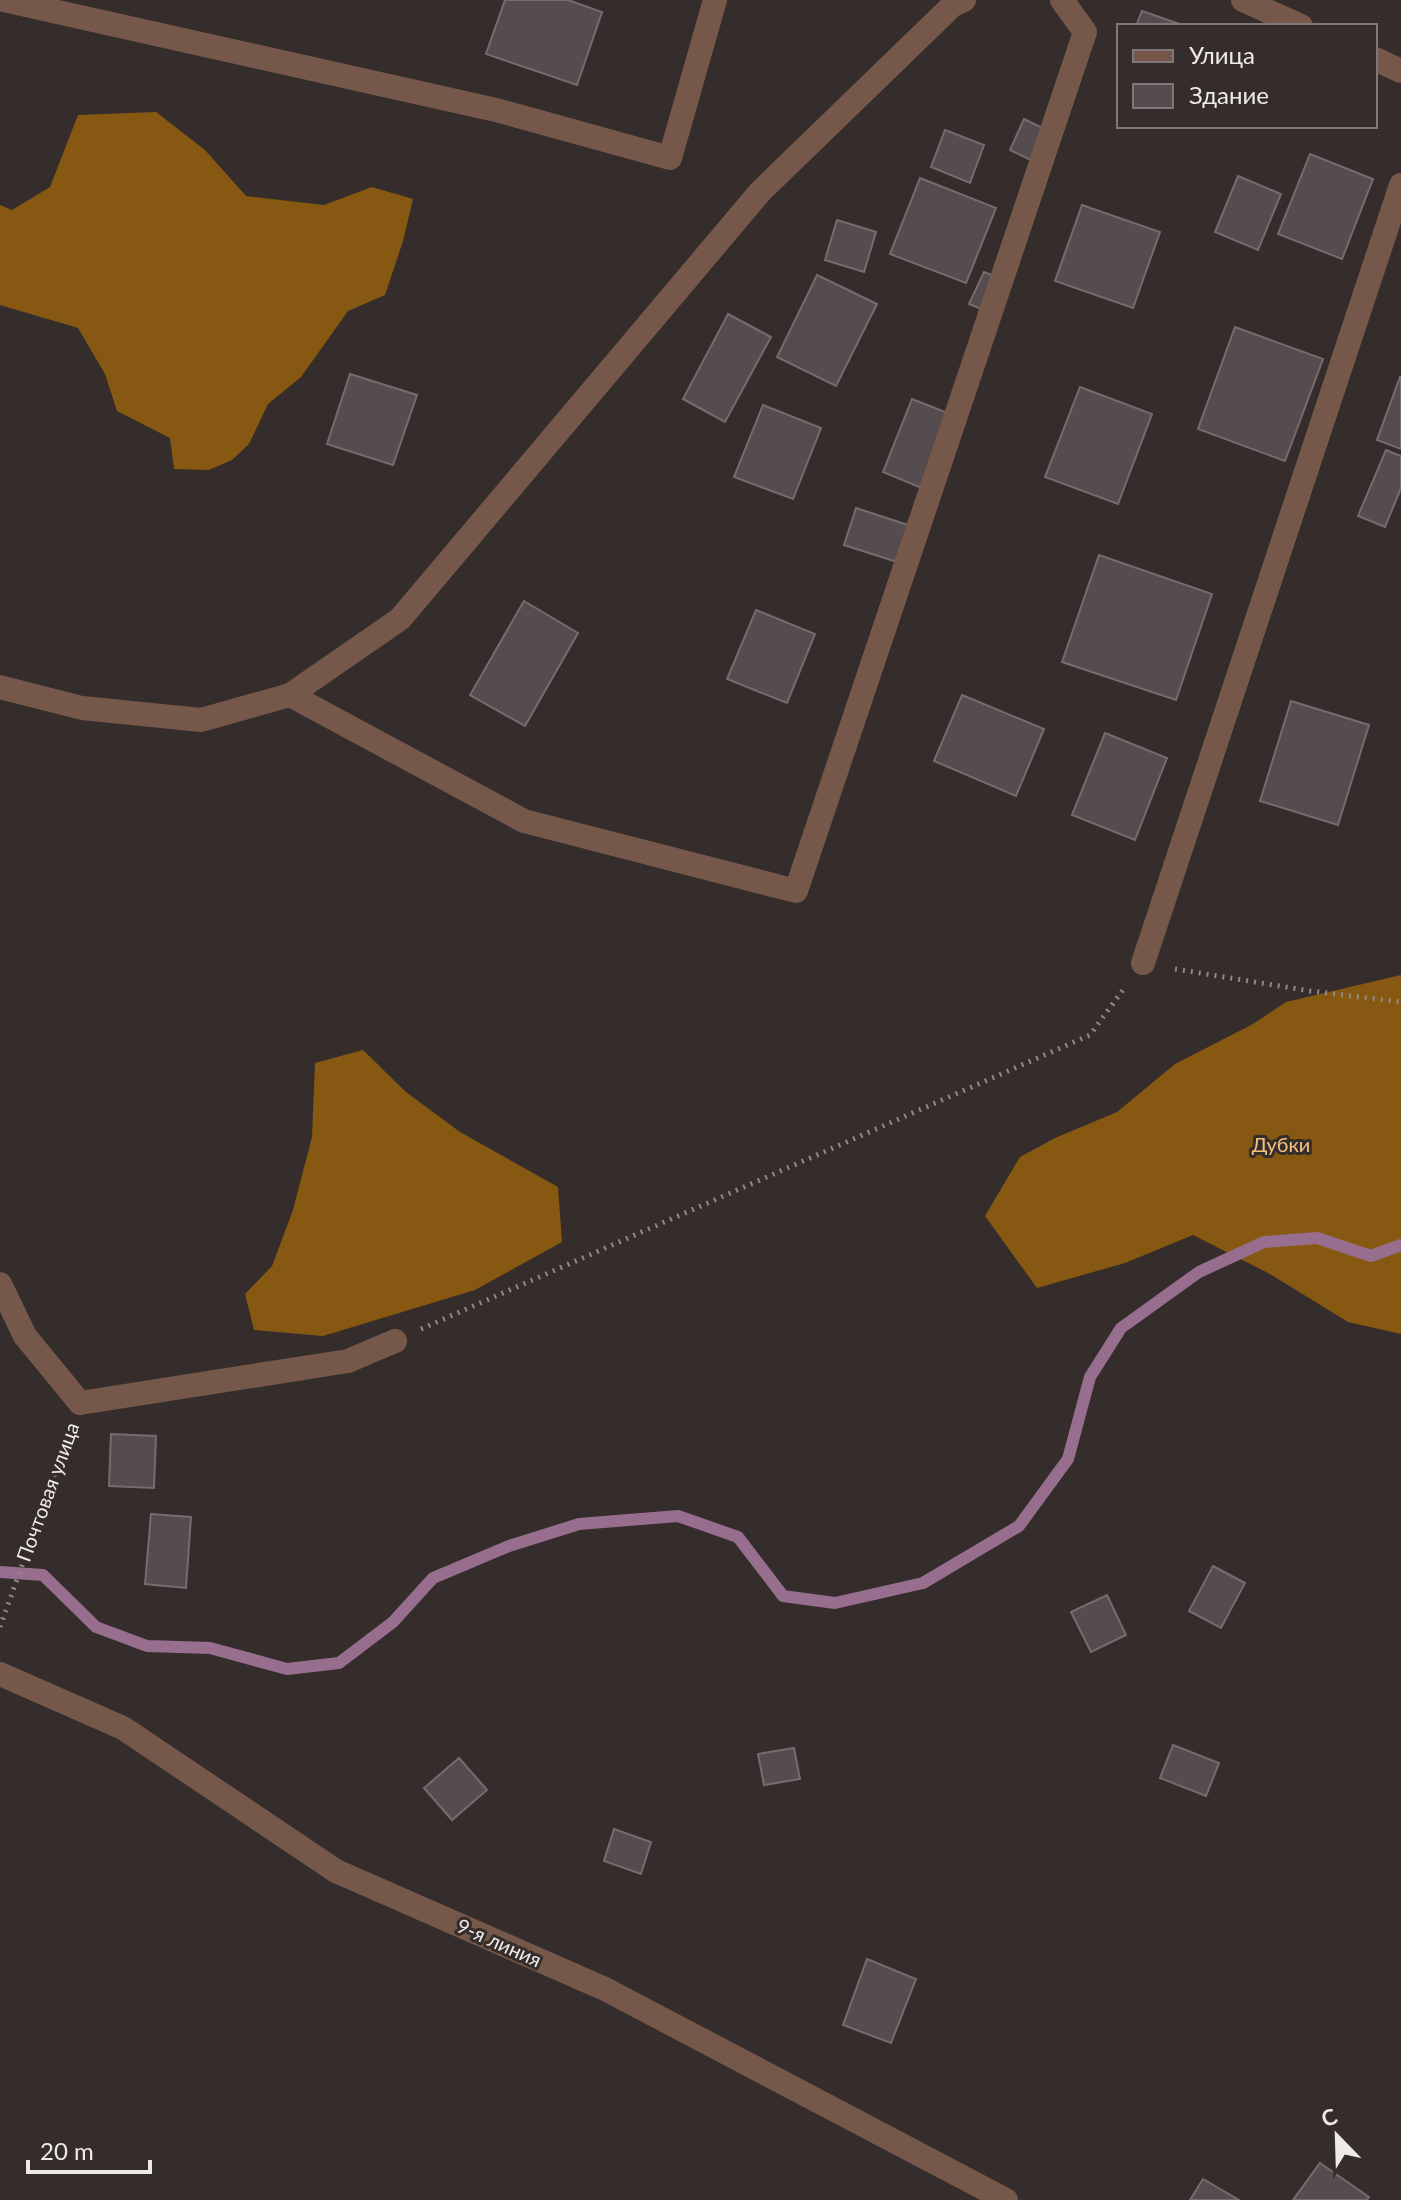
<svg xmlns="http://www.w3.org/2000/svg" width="1401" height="2200" font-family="Lato,sans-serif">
<rect width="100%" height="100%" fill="#352d2c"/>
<g fill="#865811">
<path d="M156,112l49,38 41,46 78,9 48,-18 41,12 -10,42 -18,54 -37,16 -47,66 -33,27 -19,40 -17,16 -23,10 -35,-1 -4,-31 -53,-27 -12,-37 -27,-46 -78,-23v-100l12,5 38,-23 28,-72z"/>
<path d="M1401,975v359l-53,-12 -78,-48 -77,-39 -68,28 -88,25 -52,-72 35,-59 35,-19 62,-26 58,-48 78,-40 33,-22z"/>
<path d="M363,1050l43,42 54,40 98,55 4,55 -87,48 -152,46 -69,-6 -9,-36 27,-28 21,-56 19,-73 3,-74z"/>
</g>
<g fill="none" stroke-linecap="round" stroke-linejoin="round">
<path stroke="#976e8e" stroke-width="12" d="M0,1572l43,3 53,52 51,19 63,2 77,21 52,-6 54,-41 40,-44 76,-32 70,-22 99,-8 60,21 45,59 52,7 88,-20 96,-57 49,-67 22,-82 31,-49 78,-56 65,-30 53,-4 54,18 30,-11"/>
</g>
<g fill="#544c4e" stroke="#756c6f" stroke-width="2">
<path d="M505,0h63l34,12 -25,73 -91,-31z"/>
<path d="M1142,11l43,15h-49z"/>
<path d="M1024,119l29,14 -14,31 -29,-14z"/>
<path d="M945,130l39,15 -14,38 -39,-16z"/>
<path d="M1310,154l63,25 -31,80 -64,-25z"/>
<path d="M1238,176l43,18 -23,56 -43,-18z"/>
<path d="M920,178l76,30 -30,75 -76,-29z"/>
<path d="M1082,205l78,27 -27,76 -78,-27z"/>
<path d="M837,220l39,12 -12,40 -39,-12z"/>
<path d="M984,272l23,9 -14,33 -24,-10z"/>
<path d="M817,275l60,29 -41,82 -59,-29z"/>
<path d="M728,314l43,23 -46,85 -42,-23z"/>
<path d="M1235,327l88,32 -38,102 -87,-32z"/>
<path d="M350,374l67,21 -24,70 -66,-21z"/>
<path d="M1400,377h1v72l-24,-9z"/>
<path d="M1080,387l72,27 -34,90 -73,-27z"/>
<path d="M912,399l41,16 -29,74 -41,-17z"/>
<path d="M763,405l58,23 -28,71 -59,-22z"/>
<path d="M1386,450l15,6v32l-16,39 -27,-11z"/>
<path d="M856,508l52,17 -11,37 -53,-17z"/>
<path d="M1099,555l113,39 -36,106 -114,-38z"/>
<path d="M524,601l54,32 -53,93 -55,-31z"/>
<path d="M756,610l59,24 -28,69 -60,-24z"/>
<path d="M962,695l82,34 -28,67 -82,-35z"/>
<path d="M1291,701l78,24 -31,100 -78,-24z"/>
<path d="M1105,733l62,25 -32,82 -63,-25z"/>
<path d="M111,1434l45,2 -2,52 -45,-2z"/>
<path d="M151,1514l40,3 -5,71 -41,-4z"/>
<path d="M1213,1566l32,17 -24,45 -32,-17z"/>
<path d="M1107,1595l19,40 -35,17 -20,-40z"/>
<path d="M1173,1745l46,18 -13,33 -46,-18z"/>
<path d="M794,1748l6,31 -36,6 -6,-31z"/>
<path d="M459,1758l28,32 -35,30 -28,-32z"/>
<path d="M614,1829l37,13 -10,32 -37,-13z"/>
<path d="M867,1959l49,20 -25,64 -48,-18z"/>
<path d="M1320,2163l49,34 -2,3h-74z"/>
<path d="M1203,2179l36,21h-49z"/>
</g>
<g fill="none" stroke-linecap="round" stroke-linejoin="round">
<g stroke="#908989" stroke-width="5" stroke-dasharray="2 6" stroke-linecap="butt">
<path d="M1175,969l135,22 91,11"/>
<path d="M421,1329l669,-294 35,-48"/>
<path d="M0,1627l69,-193"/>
</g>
<g stroke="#755849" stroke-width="24">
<path d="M4,0l492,110 174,48 45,-158"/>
<path d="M1243,0l58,26"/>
<path d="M1375,59l26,12"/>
<path d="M290,695l234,126 272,70 289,-859 -23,-32"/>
<path d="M1143,963l258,-778"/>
<path d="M80,1403l268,-42 47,-20"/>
</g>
<g stroke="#755849" stroke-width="24">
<path d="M0,687l82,21 119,12 89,-25 110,-76 360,-427 193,-187 11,-5"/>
<path d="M0,1284l25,52 55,67"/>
<path d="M0,1674l123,54 213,143 269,118 401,211"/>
</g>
</g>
<g text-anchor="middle" stroke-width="6" stroke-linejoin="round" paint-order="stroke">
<g font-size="20" fill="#f6c17e" stroke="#352d2c">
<text x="1281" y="1152">Дубки</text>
</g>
<g font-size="20" fill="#efe9e9" stroke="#352d2c">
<text transform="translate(48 1492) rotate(-70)" y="7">Почтовая улица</text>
<text transform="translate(499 1943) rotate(24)" y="7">9-я линия</text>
</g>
</g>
<rect x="1117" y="24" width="260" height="104" fill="#352d2c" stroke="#7f7878" stroke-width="2"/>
<rect x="1133" y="50" width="40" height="12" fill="#755849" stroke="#7f7878" stroke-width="2"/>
<text x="1189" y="64" font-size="24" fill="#efe9e9">Улица</text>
<rect x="1133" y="84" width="40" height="24" fill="#544c4e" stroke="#7f7878" stroke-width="2"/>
<text x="1189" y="104" font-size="24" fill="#efe9e9">Здание</text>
<g transform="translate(1337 2136) rotate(337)" stroke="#352d2c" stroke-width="6" paint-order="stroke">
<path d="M0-6L14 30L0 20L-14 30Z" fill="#efe9e9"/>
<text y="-12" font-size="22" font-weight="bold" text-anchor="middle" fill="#efe9e9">С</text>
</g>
<path d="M28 2160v12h122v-12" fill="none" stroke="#efe9e9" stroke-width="4"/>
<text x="40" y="2160" font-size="24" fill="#efe9e9" stroke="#352d2c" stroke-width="6" paint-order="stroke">20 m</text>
</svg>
